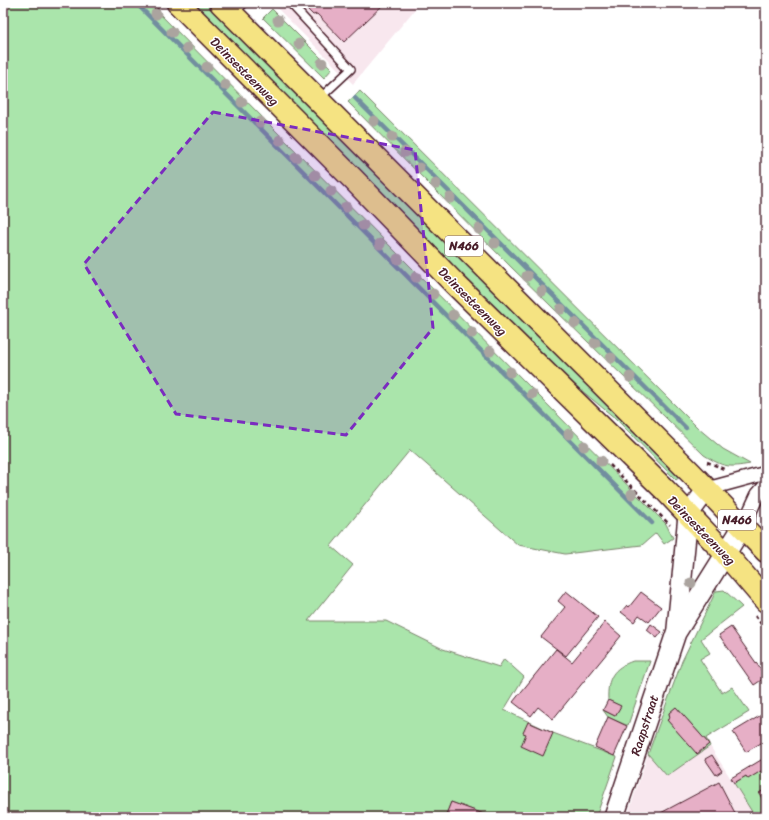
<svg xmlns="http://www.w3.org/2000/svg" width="769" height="820" font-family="Sriracha,sans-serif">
<rect width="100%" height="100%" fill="#fff"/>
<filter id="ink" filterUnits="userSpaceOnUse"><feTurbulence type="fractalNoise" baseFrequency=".025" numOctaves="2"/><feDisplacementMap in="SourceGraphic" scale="8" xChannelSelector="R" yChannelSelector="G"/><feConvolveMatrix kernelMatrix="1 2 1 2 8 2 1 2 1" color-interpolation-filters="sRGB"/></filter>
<g filter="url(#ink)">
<g fill="#f8e7ee">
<path d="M272,3h148l-67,81z"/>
<path d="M710,746l44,69 -4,2h-123l21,-63 19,22z"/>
</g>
<g fill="#aae5ab" stroke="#7a826b" fill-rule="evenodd">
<path d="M3,3h146l517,521 7,14 -9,6 -8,-11 -14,12 -77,9 -47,-9 -108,-95 -79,96 22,19 -45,56h78l57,28 56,18 5,-8 20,18 -20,33 49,23 64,24 -21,60h-104l-41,-15 -6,15h-442z"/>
<path d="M188,3h20l472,474 -4,3 -60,-61 -70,-58z"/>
<path d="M272,9l60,60 -8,9 -61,-60z"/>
<path d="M360,91l338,337 25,21 27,15c-22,4 -27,3 -46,-9l-193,-188 -163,-165z"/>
<path d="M724,590l18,17 -41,32 9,14 -10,6 22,34 10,-6 17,25 -43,26 4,8 -43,30 -19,-22 34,-93 34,-70zM676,707l33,37 -11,10 -31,-34 3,-2 -1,-5z"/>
<path d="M633,661h17l-22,64h-2l-18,-8 -5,-7 12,6 5,-10 -12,-6c-1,-22 5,-32 25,-39z"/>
<path d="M766,768v21l-7,4 4,8 3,-1v12l-9,5h-7l4,-2 -20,-32 12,-7 2,2z"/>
</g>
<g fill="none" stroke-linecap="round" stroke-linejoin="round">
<g stroke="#728e9f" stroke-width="4.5">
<path d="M136,3l516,520"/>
<path d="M355,98l331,330"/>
</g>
</g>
<g fill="#e6afc6" stroke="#4a1f2b">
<path d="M307,3h78l-41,39 -27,-28 -4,1 -5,-5 1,-4z"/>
<path d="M566,591l32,26 -32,39 -25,-19 24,-30 -7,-6z"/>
<path d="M641,592l20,15 -12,15 -10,-7 -5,7 -13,-10 6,-7 2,2z"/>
<path d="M605,622l16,14 -68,83 -15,-12 -7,9 -18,-14 43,-53 16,13z"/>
<path d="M651,624l11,8 -5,6 -10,-8z"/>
<path d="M731,627l35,50 -12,8 -35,-50z"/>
<path d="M608,700l13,6 -6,10 -12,-6z"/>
<path d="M676,707l33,37 -12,10 -30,-34 3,-2 -1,-5z"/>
<path d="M763,714l3,6v20l-20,12 -13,-20z"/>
<path d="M608,717l19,9 -13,30 -19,-9z"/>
<path d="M528,722l25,11 -10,23 -22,-10 5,-12 -3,-1z"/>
<path d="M712,755l10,16 -6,4 -11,-16z"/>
<path d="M766,757v11l-18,11 -2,-3 -12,7 -3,-5z"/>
<path d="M719,782l16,31 -7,4h-70l-1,-2z"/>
<path d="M766,789v11l-2,1 -5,-8z"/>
<path d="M451,802l41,15h-47z"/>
</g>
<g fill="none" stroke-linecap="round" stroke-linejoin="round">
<defs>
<g id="lane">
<path d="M290,3l61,66 -31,29"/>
<path d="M234,12l11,-9"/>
</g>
<g id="street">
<path d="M707,489l59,-16"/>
<path d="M743,526l15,-32 8,-9"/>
</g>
<g id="secondary">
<path d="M677,628l11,-113 19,-26"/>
<path d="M614,817l62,-184 67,-107"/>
</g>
<g id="highway">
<path d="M178,3l175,176 101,104 211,207 60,63 41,48"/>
<path d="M221,3l470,470 75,78"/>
</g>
</defs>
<use href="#lane" stroke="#4a1f2b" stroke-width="10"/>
<use href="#street" stroke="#4a1f2b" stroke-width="16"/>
<use href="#secondary" stroke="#4a1f2b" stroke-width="22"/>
<use href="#highway" stroke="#4a1f2b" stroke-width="25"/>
<g stroke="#4a1f2b" stroke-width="2.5" stroke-dasharray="4 3" stroke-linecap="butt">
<path d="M152,3l9,10"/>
<path d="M707,462l17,7"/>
<path d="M610,465l60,60"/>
<path d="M755,616l11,14"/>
</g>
<use href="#lane" stroke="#fff" stroke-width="7"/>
<use href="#street" stroke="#fff" stroke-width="13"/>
<use href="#secondary" stroke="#fff" stroke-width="19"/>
<use href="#highway" stroke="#f5e382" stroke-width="22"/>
</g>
<g fill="#aba49f">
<circle cx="156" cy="14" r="5.5"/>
<circle cx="278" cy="20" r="5.5"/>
<circle cx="172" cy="32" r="5.5"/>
<circle cx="299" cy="44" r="5.5"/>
<circle cx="187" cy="48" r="5.5"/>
<circle cx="322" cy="63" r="5.5"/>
<circle cx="207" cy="67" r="5.5"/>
<circle cx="225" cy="85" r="5.5"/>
<circle cx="242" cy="102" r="5.5"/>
<circle cx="374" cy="121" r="5.5"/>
<circle cx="260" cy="122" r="5.5"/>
<circle cx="392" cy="137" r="5.5"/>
<circle cx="280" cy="140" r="5.5"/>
<circle cx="405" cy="152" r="5.5"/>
<circle cx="296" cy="157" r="5.5"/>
<circle cx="419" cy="168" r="5.5"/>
<circle cx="315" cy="175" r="5.5"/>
<circle cx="436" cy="184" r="5.5"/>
<circle cx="331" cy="191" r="5.5"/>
<circle cx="450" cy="198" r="5.5"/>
<circle cx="346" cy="207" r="5.5"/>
<circle cx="363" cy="225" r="5.5"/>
<circle cx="479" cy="229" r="5.5"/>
<circle cx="495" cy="243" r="5.5"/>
<circle cx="380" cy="244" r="5.5"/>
<circle cx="398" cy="259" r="5.5"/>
<circle cx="527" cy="276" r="5.5"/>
<circle cx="416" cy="277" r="5.5"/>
<circle cx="542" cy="291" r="5.5"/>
<circle cx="433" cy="294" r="5.5"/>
<circle cx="561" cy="309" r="5.5"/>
<circle cx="453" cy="315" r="5.5"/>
<circle cx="575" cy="323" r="5.5"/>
<circle cx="472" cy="333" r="5.5"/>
<circle cx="595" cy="343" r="5.5"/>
<circle cx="490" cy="351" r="5.5"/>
<circle cx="611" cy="358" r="5.5"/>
<circle cx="510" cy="372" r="5.5"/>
<circle cx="630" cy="377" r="5.5"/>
<circle cx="532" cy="394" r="5.5"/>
<circle cx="569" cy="434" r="5.5"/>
<circle cx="584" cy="446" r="5.5"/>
<circle cx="601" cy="461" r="5.5"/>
<circle cx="632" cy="494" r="5.5"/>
<circle cx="691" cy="583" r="5.5"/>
</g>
</g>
<path fill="#7b2cbf" fill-opacity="0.2" stroke="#7b2cbf" stroke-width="3" stroke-dasharray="8 5" stroke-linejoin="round" d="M213,112l202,38 18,178 -87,107 -170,-21 -92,-150z"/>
<g text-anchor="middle" stroke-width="3" stroke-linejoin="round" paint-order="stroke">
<g fill="#fff" stroke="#80626b" stroke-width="1">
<rect x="445" y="236" width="38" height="20" rx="3"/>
<rect x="718" y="510" width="38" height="20" rx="3"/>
</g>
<g font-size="12" font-weight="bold" fill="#4a1f2b">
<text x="464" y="250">N466</text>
<text x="737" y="524">N466</text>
</g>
<g font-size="13" fill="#4a1f2b" stroke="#fff">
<text transform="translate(245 71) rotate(45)" y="5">Deinsesteenweg</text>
<text transform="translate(473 301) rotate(45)" y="5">Deinsesteenweg</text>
<text transform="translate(702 530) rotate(46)" y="5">Deinsesteenweg</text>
<text transform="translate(644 725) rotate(-72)" y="5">Raapstraat</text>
</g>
</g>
<rect width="769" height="820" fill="none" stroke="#fff" stroke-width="16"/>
<rect x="8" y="8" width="753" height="804" fill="none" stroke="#4a1f2b" stroke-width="1.5" filter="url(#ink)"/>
</svg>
